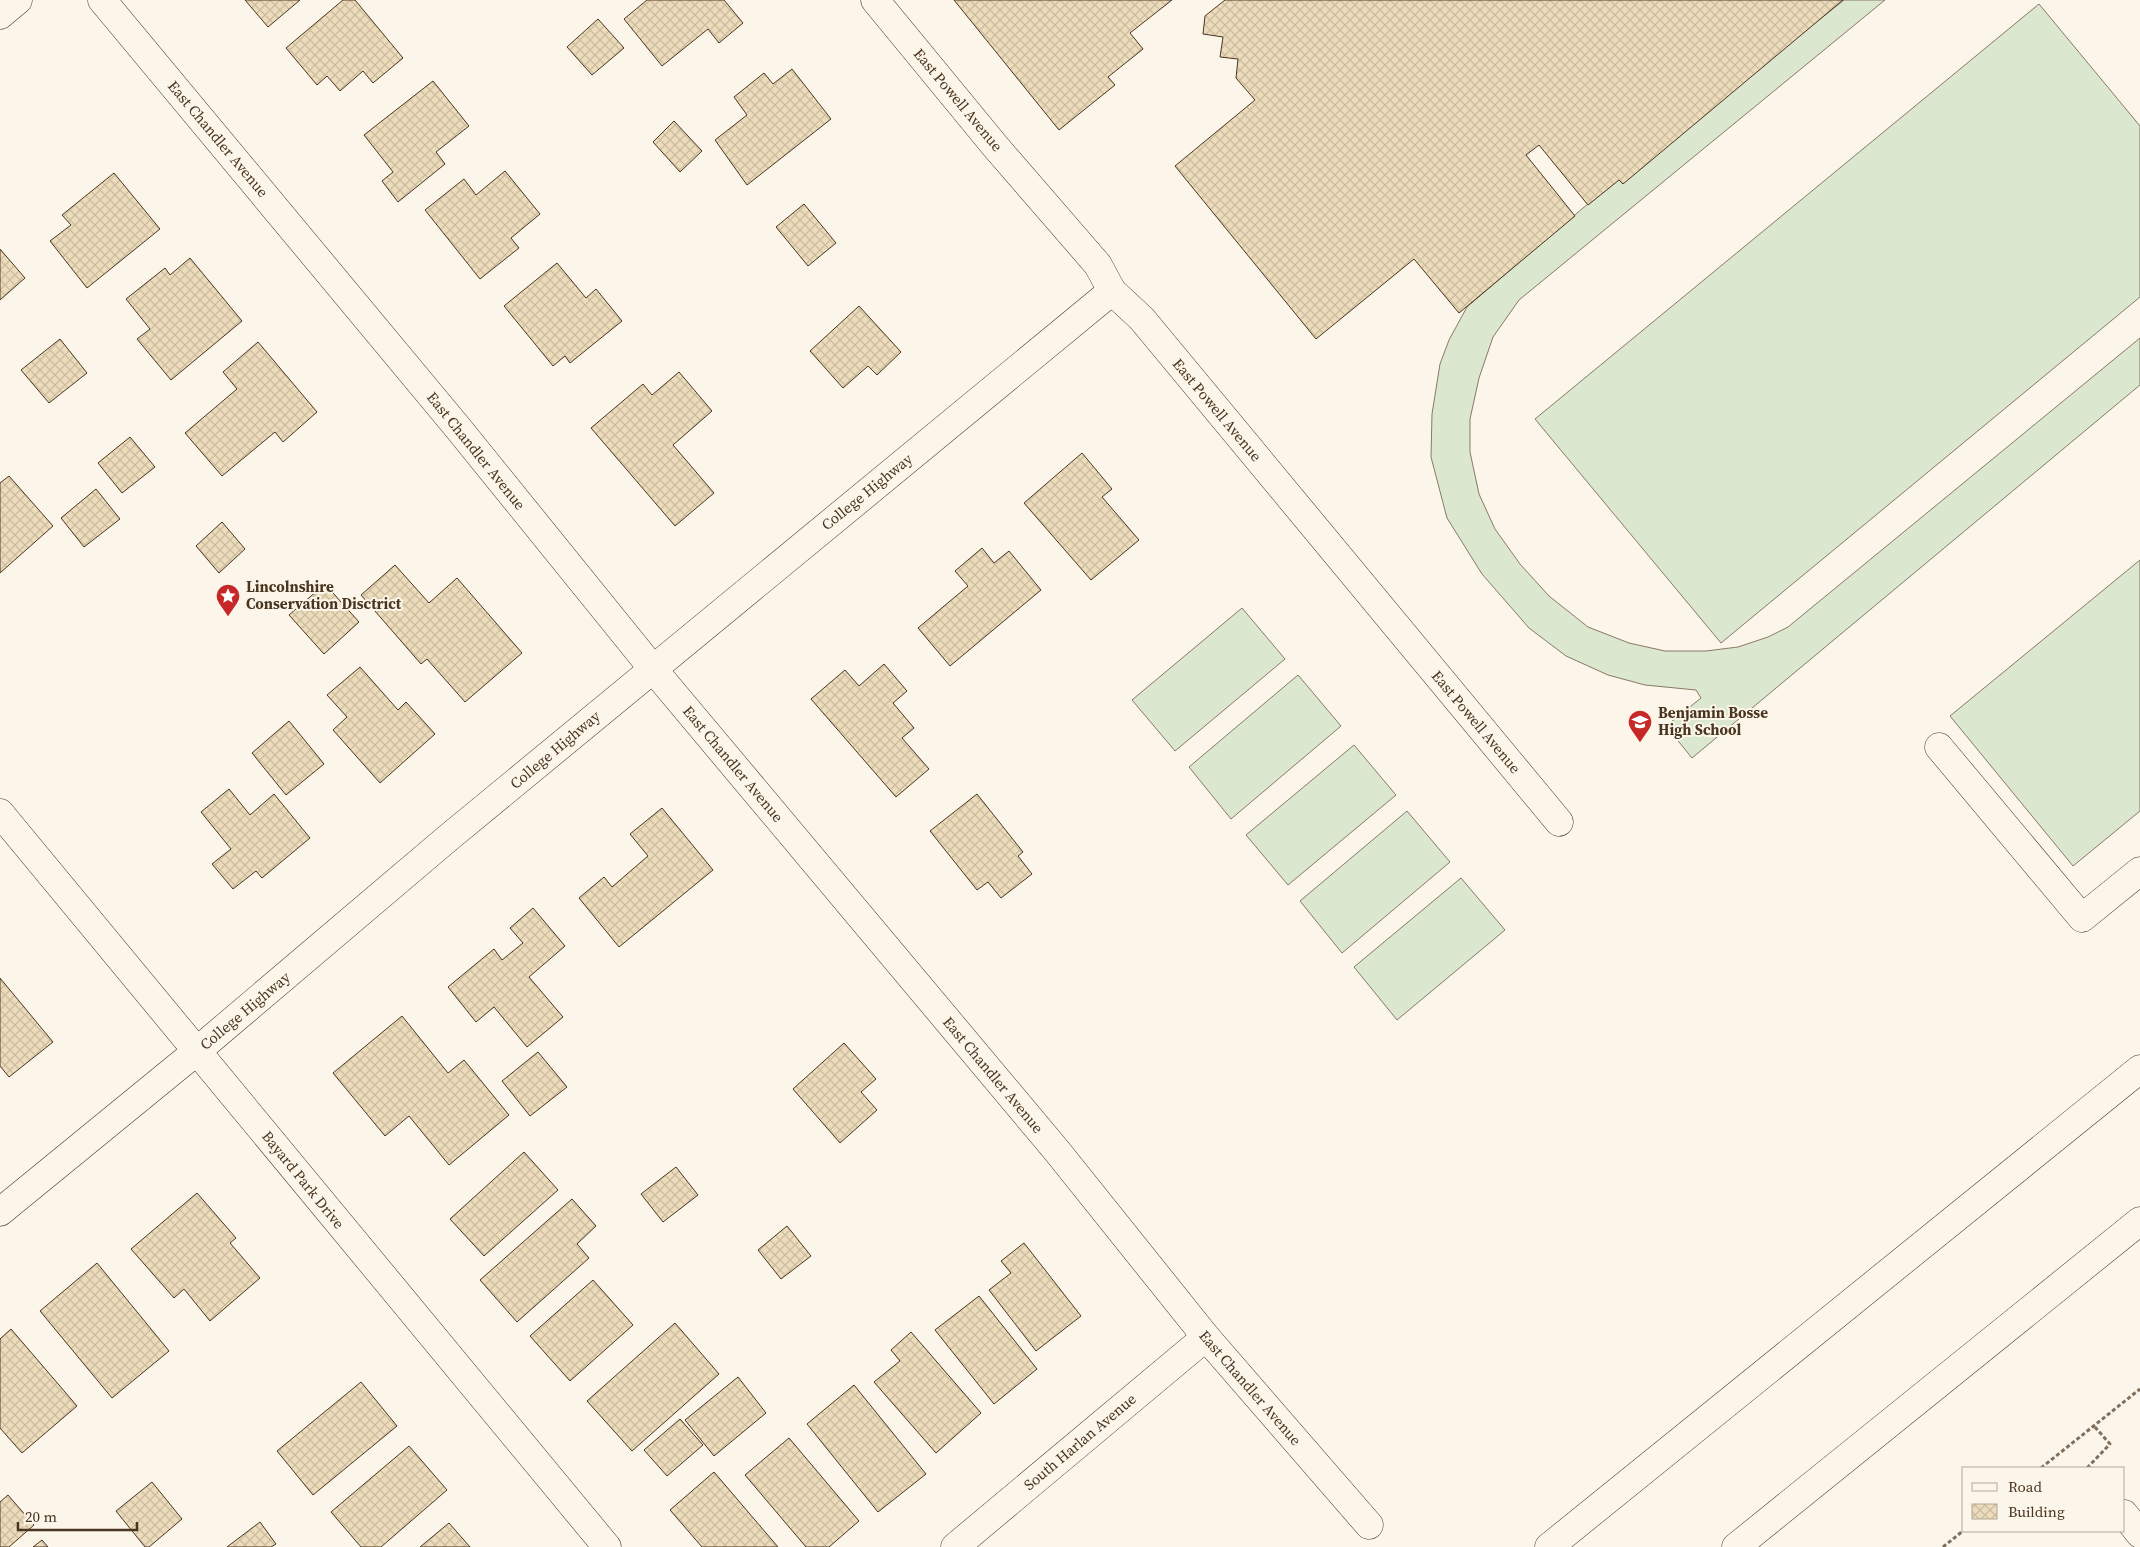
<svg xmlns="http://www.w3.org/2000/svg" width="2140" height="1547" font-family="'Source Serif 4',serif">
<defs>
<pattern id="building-cross-hatch" width="8" height="8" patternUnits="userSpaceOnUse" patternTransform="scale(1.25)"><rect width="8" height="8" fill="#ecdcbc"/><path d="M0 0l8 8M0 8l8-8" fill="none" stroke="#ccbda1"/></pattern>
</defs>
<rect width="100%" height="100%" fill="#fbf6e9"/>
<g fill="#dce7d0" stroke="#887966">
<path d="M1844,0h41l-366,300 -26,37 -14,41 -9,41v33l9,42 16,35 25,35 29,32 39,31 41,16 36,8h41l32,-4 30,-10 20,-10 352,-289v47l-448,373 -26,-32 35,-28 -5,-8 -51,-5 -37,-10 -42,-19 -37,-28 -47,-54 -35,-56 -16,-61 1,-43 8,-50 9,-24 18,-33 116,-99z"/>
<path d="M2039,4l101,122v171l-419,346 -186,-224z"/>
<path d="M2140,560v251l-67,55 -123,-150z"/>
<path d="M1242,608l43,51 -110,92 -43,-51z"/>
<path d="M1298,675l43,51 -110,93 -42,-52z"/>
<path d="M1354,745l42,50 -108,90 -42,-50z"/>
<path d="M1407,811l43,51 -108,91 -42,-52z"/>
<path d="M1461,878l44,52 -108,90 -43,-53z"/>
</g>
<g fill="url(#building-cross-hatch)" stroke="#4a3520">
<path d="M245,0h55l-32,27z"/>
<path d="M343,0h12l48,58 -30,25 -10,-12 -23,20 -13,-15 -10,9 -31,-37z"/>
<path d="M647,0h77l19,23 -24,20 -11,-14 -46,37 -38,-47z"/>
<path d="M954,0h218l-42,33 13,16 -35,28 7,8 -56,45z"/>
<path d="M1225,0h618l-220,184 -4,-4 -31,25 -49,-60 -13,10 49,61 -116,97 -45,-54 -98,80 -141,-173 80,-66 -19,-22 2,-19 -18,-2 3,-20 -20,-3 2,-18z"/>
<path d="M598,19l26,29 -32,27 -25,-28z"/>
<path d="M792,69l39,50 -84,66 -32,-45 32,-25 -13,-18 30,-24 9,11z"/>
<path d="M433,81l36,45 -33,26 9,12 -47,38 -16,-21 11,-9 -29,-37z"/>
<path d="M674,121l28,30 -22,21 -27,-30z"/>
<path d="M505,171l35,43 -29,24 8,10 -39,31 -55,-69 39,-31 12,16z"/>
<path d="M114,173l46,56 -73,59 -37,-47 21,-16 -9,-10z"/>
<path d="M804,204l32,39 -28,23 -32,-39z"/>
<path d="M0,249l25,29 -25,22z"/>
<path d="M190,258l52,63 -71,59 -34,-41 13,-10 -24,-30 39,-31 5,7z"/>
<path d="M557,263l29,35 10,-9 26,32 -52,42 -5,-7 -12,10 -49,-60z"/>
<path d="M859,306l42,46 -24,23 -9,-9 -25,22 -33,-37z"/>
<path d="M60,339l27,34 -38,30 -28,-33z"/>
<path d="M258,342l59,70 -34,30 -8,-10 -53,44 -37,-43 52,-44 -14,-17z"/>
<path d="M679,372l33,39 -39,34 41,48 -39,33 -84,-98 52,-44 9,11z"/>
<path d="M130,437l25,30 -33,26 -24,-30z"/>
<path d="M1082,453l30,36 -10,8 37,43 -48,40 -67,-77z"/>
<path d="M9,476l44,50 -53,47v-90z"/>
<path d="M96,489l24,30 -36,28 -23,-29z"/>
<path d="M222,522l23,27 -26,24 -23,-27z"/>
<path d="M982,548l12,15 15,-12 32,39 -91,76 -32,-38 50,-42 -13,-15z"/>
<path d="M395,565l34,38 28,-25 65,75 -57,49 -38,-43 -6,5 -60,-69z"/>
<path d="M325,584l34,38 -35,32 -35,-39z"/>
<path d="M884,664l23,27 -14,12 21,25 -12,10 27,31 -33,28 -85,-98 34,-29 14,16z"/>
<path d="M360,667l38,43 8,-8 29,32 -55,49 -47,-53 14,-13 -20,-22z"/>
<path d="M289,721l35,43 -38,31 -34,-42z"/>
<path d="M229,789l21,26 24,-21 36,44 -48,40 -6,-7 -23,18 -21,-25 19,-15 -30,-37z"/>
<path d="M977,794l46,58 -5,4 14,18 -31,24 -13,-16 -11,8 -47,-59z"/>
<path d="M662,808l51,62 -94,77 -40,-49 25,-21 8,10 36,-31 -18,-22z"/>
<path d="M533,908l32,38 -36,31 34,40 -36,30 -33,-40 -18,15 -28,-35 46,-38 8,11 21,-17 -13,-15z"/>
<path d="M0,978l53,64 -44,35 -9,-11z"/>
<path d="M402,1016l46,57 16,-13 45,55 -60,50 -40,-49 -24,20 -52,-63z"/>
<path d="M844,1043l32,36 -15,13 16,18 -37,33 -47,-54z"/>
<path d="M538,1052l29,35 -37,29 -28,-35z"/>
<path d="M524,1152l34,38 -74,66 -34,-37z"/>
<path d="M676,1167l22,28 -35,27 -22,-28z"/>
<path d="M197,1193l39,45 -6,5 30,35 -50,43 -26,-32 -10,9 -43,-49z"/>
<path d="M572,1199l24,27 -19,18 12,14 -72,64 -37,-42z"/>
<path d="M787,1226l24,30 -30,23 -23,-29z"/>
<path d="M1024,1243l57,73 -45,35 -47,-61 22,-17 -10,-12z"/>
<path d="M97,1263l72,88 -57,47 -72,-87z"/>
<path d="M593,1280l40,45 -63,56 -40,-45z"/>
<path d="M979,1296l58,73 -43,35 -59,-74z"/>
<path d="M675,1323l44,51 -87,77 -45,-50z"/>
<path d="M11,1329l66,77 -55,47 -22,-25v-89z"/>
<path d="M911,1332l70,81 -45,40 -62,-71 26,-21 -9,-11z"/>
<path d="M738,1377l28,36 -52,43 -29,-36z"/>
<path d="M361,1382l36,44 -84,69 -36,-44z"/>
<path d="M854,1385l72,89 -48,38 -71,-88z"/>
<path d="M680,1419l23,26 -36,31 -23,-26z"/>
<path d="M789,1438l70,83 -30,26h-23l-61,-72z"/>
<path d="M409,1446l38,44 -66,57h-20l-30,-35z"/>
<path d="M714,1472l64,75h-76l-32,-37z"/>
<path d="M152,1482l30,37 -33,28h-4l-29,-36z"/>
<path d="M8,1495l26,30 -25,22h-9v-45z"/>
<path d="M260,1522l16,22 -5,3h-44z"/>
<path d="M449,1523l21,24h-50z"/>
<path d="M42,1540l6,7h-15z"/>
</g>
<g fill="none" stroke-linecap="round" stroke-linejoin="round">
<defs>
<g id="minor">
<path d="M102,0l356,428 195,241 404,482 149,186 163,188"/>
<path d="M875,0l120,146 103,119 14,26 30,28 417,503"/>
<path d="M0,15l18,-15"/>
<path d="M1939,747l143,171 58,-47"/>
<path d="M0,813l607,734"/>
<path d="M0,1212l197,-161 251,-213 664,-547"/>
<path d="M2124,1514l16,20"/>
<path d="M955,1547l251,-210"/>
</g>
<g id="highway">
<path d="M1549,1547l591,-478"/>
<path d="M1736,1547l404,-326"/>
</g>
</defs>
<use href="#minor" stroke="#4a3520" stroke-width="29"/>
<use href="#highway" stroke="#4a3520" stroke-width="29"/>
<g stroke="#7f6f5c" stroke-width="3" stroke-dasharray="4 2.5" stroke-linecap="butt">
<path d="M2041,1468l99,-79"/>
<path d="M2087,1468l23,-24 -16,-18"/>
<path d="M1943,1547l21,-17"/>
</g>
<use href="#minor" stroke="#fbf6e9" stroke-width="28"/>
<use href="#highway" stroke="#fbf6e9" stroke-width="28"/>
</g>
<defs>
<symbol id="sight-pin" viewBox="-11 -11 22 30"><path d="M0 17L-7.5 6A9.5 9.5 0 1 1 7.5 6Z" fill="#c62828" stroke="#fbf6e9"/><path d="M0-6L1.8-2.2L6-1.7L2.9 1.2L3.7 5.4L0 3.3L-3.7 5.4L-2.9 1.2L-6-1.7L-1.8-2.2Z" fill="#fff"/></symbol>
<symbol id="school-pin" viewBox="-11 -11 22 30"><path d="M0 17L-7.5 6A9.5 9.5 0 1 1 7.5 6Z" fill="#c62828" stroke="#fbf6e9"/><path d="M0-5L7-2L0 1L-7-2ZM-4 1L0 2.5L4 1V4Q0 6-4 4Z" fill="#fff"/></symbol>
</defs>
<g fill-rule="evenodd">
<use href="#sight-pin" x="214" y="582" width="28" height="38"/>
<use href="#school-pin" x="1626" y="708" width="28" height="38"/>
</g>
<g text-anchor="middle" stroke-width="4" stroke-linejoin="round" paint-order="stroke">
<g font-size="15" fill="#4a3520" stroke="#fbf6e9">
<text transform="translate(958 100) rotate(50)" y="5">East Powell Avenue</text>
<text transform="translate(218 139) rotate(50)" y="5">East Chandler Avenue</text>
<text transform="translate(1217 410) rotate(50)" y="5">East Powell Avenue</text>
<text transform="translate(476 451) rotate(51)" y="5">East Chandler Avenue</text>
<text transform="translate(867 492) rotate(-39)" y="5">College Highway</text>
<text transform="translate(1476 722) rotate(50)" y="5">East Powell Avenue</text>
<text transform="translate(555 750) rotate(-40)" y="5">College Highway</text>
<text transform="translate(733 764) rotate(50)" y="5">East Chandler Avenue</text>
<text transform="translate(245 1011) rotate(-40)" y="5">College Highway</text>
<text transform="translate(993 1075) rotate(50)" y="5">East Chandler Avenue</text>
<text transform="translate(303 1180) rotate(51)" y="5">Bayard Park Drive</text>
<text transform="translate(1250 1388) rotate(49)" y="5">East Chandler Avenue</text>
<text transform="translate(1080 1442) rotate(-40)" y="5">South Harlan Avenue</text>
</g>
<g font-size="15" font-weight="bold" fill="#4a3520" stroke="#fbf6e9" text-anchor="start">
<text x="246" y="592">Lincolnshire<tspan x="246" dy="17">Conservation Disctrict</tspan></text>
<text x="1658" y="718">Benjamin Bosse<tspan x="1658" dy="17">High School</tspan></text>
</g>
</g>
<rect x="1962" y="1467" width="162" height="65" fill="#fbf6e9" stroke="#b4a999"/>
<rect x="1972" y="1483" width="25" height="8" fill="#fbf6e9" stroke="#b4a999"/>
<text x="2008" y="1492" font-size="15" fill="#4a3520">Road</text>
<rect x="1972" y="1504" width="25" height="15" fill="url(#building-cross-hatch)" stroke="#b4a999"/>
<text x="2008" y="1517" font-size="15" fill="#4a3520">Building</text>
<path d="M18 1522v8h119v-8" fill="none" stroke="#4a3520" stroke-width="2.5"/>
<text x="25" y="1522" font-size="15" fill="#4a3520" stroke="#fbf6e9" stroke-width="4" paint-order="stroke">20 m</text>
</svg>
